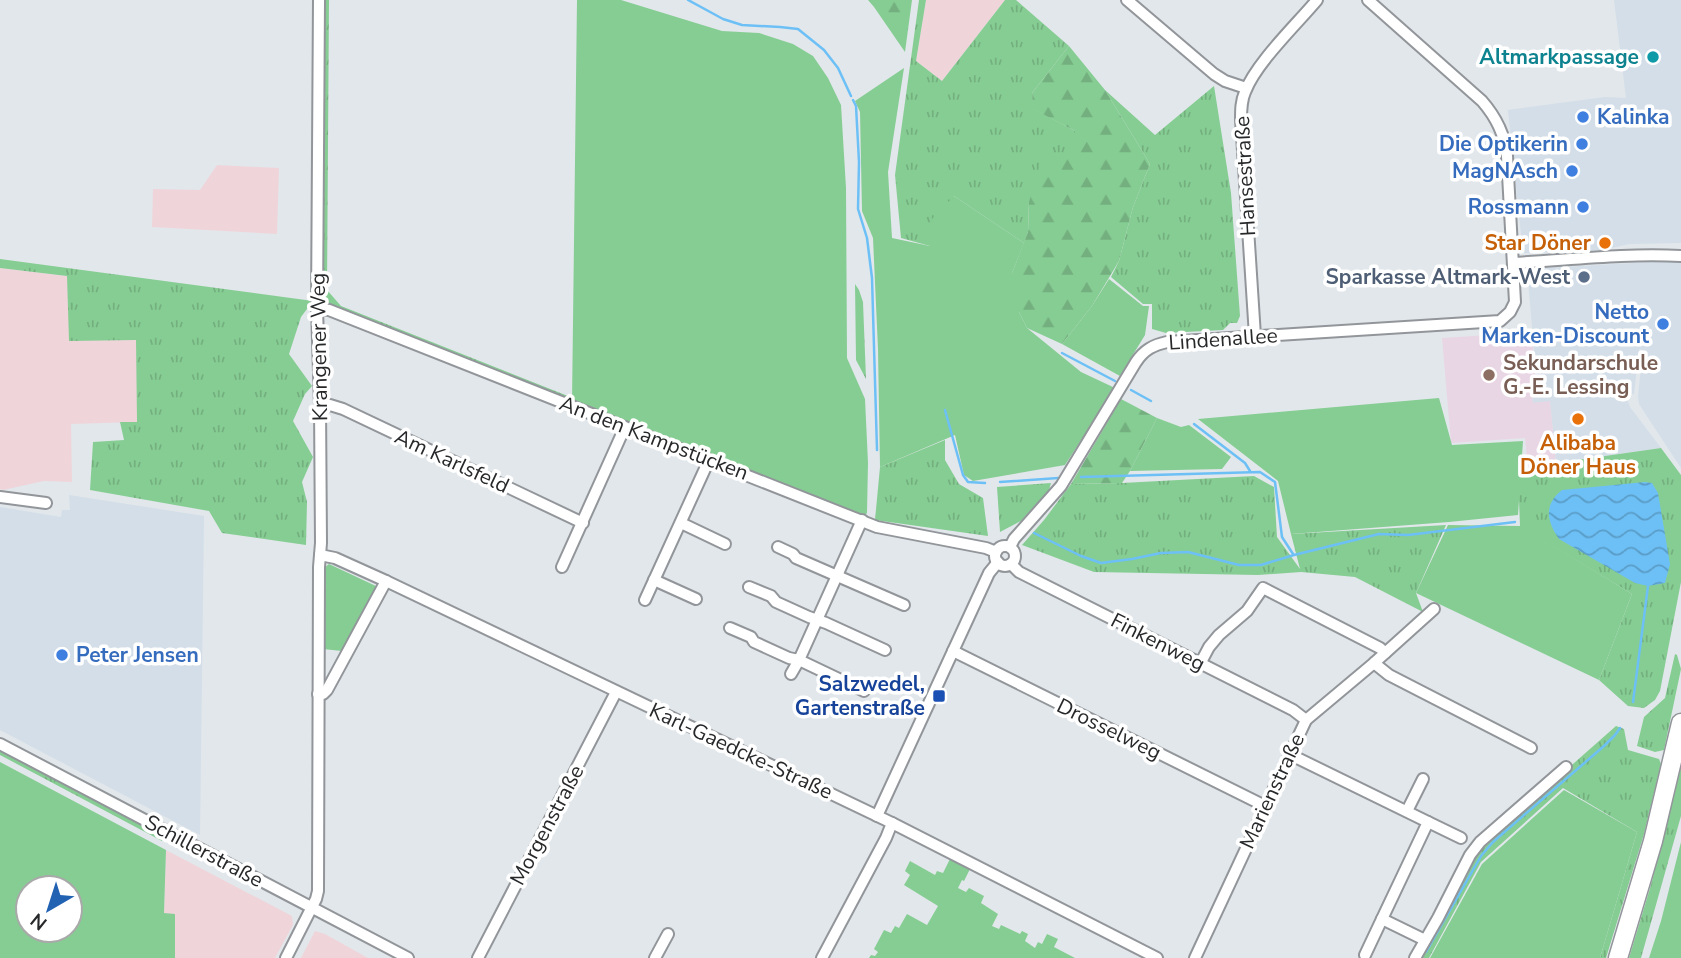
<svg xmlns="http://www.w3.org/2000/svg" width="1681" height="958" font-family="'Nunito Sans',sans-serif">
<defs>
<pattern id="grass-tufts" width="24" height="20" patternUnits="userSpaceOnUse" patternTransform="scale(1.75)"><rect width="24" height="20" fill="#86cd93"/><path d="M3 7l-1-3M5 7V3M7 7l1-3M15 17l-1-3M17 17v-4M19 17l1-3" fill="none" stroke="#74b07f"/></pattern>
<pattern id="forest-firs" width="22" height="20" patternUnits="userSpaceOnUse" patternTransform="scale(1.75)"><rect width="22" height="20" fill="#86cd93"/><path d="M5 1l3.5 6h-7zM16 11l3.5 6h-7z" fill="#74b07f"/></pattern>
<pattern id="water-waves" width="16" height="10" patternUnits="userSpaceOnUse" patternTransform="scale(1.75)"><rect width="16" height="10" fill="#6dc0f6"/><path d="M0 5q4-4 8 0t8 0" fill="none" stroke="#5a9cc7"/></pattern>
</defs>
<rect width="100%" height="100%" fill="#e2e7eb"/>
<g fill="#d3dee8">
<path d="M1614,0h67v243l-52,1 -26,6 -80,3 -15,-143 97,-13 21,1z"/>
<path d="M1651,262h30v206l-42,-64 -1,-8 5,-46 -4,-1 -5,45 -15,2 7,1 4,10 31,41 -105,15 -6,-61 -17,1 -2,-15 5,-1 -1,-27 -8,-91z"/>
<path d="M69,495l135,21 -4,319 -200,-105v-223l61,10 1,-7h8z"/>
</g>
<g fill="#efd5da">
<path d="M926,0h79l-63,81 -26,-20z"/>
<path d="M217,165l62,3 -2,66 -125,-7 1,-38 47,1z"/>
<path d="M0,268l67,8 70,64v82l-66,2 1,58 -28,-1 -41,9 -3,-1z"/>
<path d="M166,850l126,66 1,9 -18,33h-100v-43l-11,-2z"/>
<path d="M315,931l10,3 43,24h-67z"/>
</g>
<path fill="#e9d6e5" d="M1532,332l4,55 -5,1 2,15 17,-2 6,62 -28,6 -3,-31 -74,5 -9,-105z"/>
<g fill="url(#grass-tufts)">
<path d="M323,0h6l-2,290 14,16 232,92 -1,4 -231,-92 -16,-9 -5,-7z"/>
<path d="M919,0h7l-10,61 26,20 63,-81h11l53,46 -37,47 2,16 41,22 1,25 -47,46 -1,30 -4,11 -70,-47 -24,50 -29,-8 -6,-63z"/>
<path d="M1214,86l17,107 9,123 -3,7h-7l-7,7 -57,3 -14,-4v-25h-9l-32,-27 8,-16 14,-54 17,-43 -45,-74 50,45z"/>
<path d="M0,259l313,42 -12,16 -12,37 23,32 -7,8 -12,27 20,36 -11,25 5,20 -1,43 -84,-12 -13,-22 -119,-21 3,-48 31,-2 -4,-18h17l-1,-82 -67,1 -2,-65 -67,-8z"/>
<path d="M855,284l4,6 4,12 3,77 -10,-19z"/>
<path d="M945,440v20l14,24 24,14 5,38 -113,-16 5,-53z"/>
<path d="M1661,448l20,27v107l-21,109 -5,9 -11,8 -16,-2 -29,-26 33,-86 -112,-68 -2,-51 15,-1 23,-11z"/>
<path d="M1254,476l20,11 3,50 23,32 -9,-35 155,-9 -30,68 7,19 -68,-35 -54,-5 -43,3 -164,-3 -72,-27 22,-25 27,-36 51,-1z"/>
<path d="M1051,483l-2,7 -28,31 -21,11 -3,-45z"/>
<path d="M1675,654l2,1 4,14 -17,81 -9,2 -18,-6 7,-29 21,-19z"/>
<path d="M1616,726l8,3 4,21 31,9 2,5 -17,70 -38,124h-6l37,-126 -74,-44 -82,74 -52,96h-11l62,-112z"/>
<path d="M0,751l6,1 159,83 -3,6 -162,-86z"/>
<path d="M1681,767v49l-40,142h-12l22,-73z"/>
</g>
<g fill="url(#forest-firs)">
<path d="M868,0h44l-7,52 -31,-45z"/>
<path d="M1069,46l36,44 45,74 -17,43 -14,54 -27,45 -30,38 -35,-16 -8,-16 -7,-39 16,-41 1,-30 12,-41 34,-6v-24l-42,-22 -1,-16z"/>
<path d="M1121,399l36,19 -27,53 -8,12 -51,1z"/>
</g>
<g fill="#86cd93" fill-rule="evenodd">
<path d="M577,0h44l101,31 37,2 34,11 20,12 15,22 13,27 5,83 1,170 18,41 3,64 -1,50 -4,4 -291,-115z"/>
<path d="M904,68l-16,104 4,66 38,8 2,-27 22,-23 70,47 -12,30 13,19 -6,20 8,16 54,44 34,16 -50,77 -92,16 -9,-6 -9,-40 -75,32 -2,-118 -5,-111 -11,-27 -2,-99 -5,-11z"/>
<path d="M1109,279l34,27h6l-4,29 -25,41 -58,-32 30,-38z"/>
<path d="M1439,398l13,47 71,-4 -5,74 -69,7 -158,12 -13,-53 -80,-62z"/>
<path d="M1157,418l24,9 8,-2 42,32 -9,12 -92,2z"/>
<path d="M1448,525l73,1 111,68 -33,86 -183,-87z"/>
<path d="M329,564l49,23 -36,64 -19,-2 1,-81z"/>
<path d="M0,762l166,88 -2,63 11,1v44h-175zM28,888h42v42h-42z"/>
<path d="M1564,790l73,42 -37,126h-170l52,-94z"/>
<path d="M1681,842v116h-32l12,-37z"/>
<path d="M950,859l20,10 -6,12 -2,-1 -4,8 8,4 3,-4 15,8 -3,7 17,11 -6,12 7,3 2,-4 19,9 2,-3 6,3 -3,7 10,7 3,-6 4,2 5,-10 11,5 -4,8 21,11h-206l2,-3 4,1 3,-4 -4,-3 10,-19 7,3 4,-7 4,2 8,-14 20,11 11,-19 -34,-21 6,-10 -5,-4 5,-10 25,14 2,-4 6,2z"/>
</g>
<path fill="url(#water-waves)" d="M1645,482l7,1 6,10 12,71 -5,19 -17,3 -13,-3 -76,-44c-12,-17 -16,-34 3,-49z"/>
<g fill="none" stroke-linecap="round" stroke-linejoin="round">
<g stroke="#6dc0f6" stroke-width="2.5">
<path d="M688,0l35,19 19,6 38,2 18,2 26,21 14,18 13,28"/>
<path d="M853,100l3,6 3,56 -1,47 9,29 5,40 5,172"/>
<path d="M1062,353l53,28"/>
<path d="M1131,390l20,11"/>
<path d="M945,410l18,65 5,7 17,1"/>
<path d="M1194,424l51,39 5,8"/>
<path d="M1081,477l179,-5 15,10 7,55 11,17"/>
<path d="M1000,482l58,-4"/>
<path d="M1034,533l47,23 20,7 31,-4 29,-6 27,-1 51,13h22l33,-10 85,-21 29,1 107,-13"/>
<path d="M1633,702l15,-116"/>
<path d="M1426,952l55,-96 12,-14 111,-96 11,-11 5,-7"/>
</g>
<defs>
<g id="street">
<path d="M1127,0l87,74 11,7 21,7"/>
<path d="M1513,263c56,-3 112,-10 168,-7"/>
<path d="M317,308l12,2 548,217 109,21 10,4"/>
<path d="M1255,336l-14,-216c0,-10 0,-19 4,-28 11,-29 51,-67 72,-92"/>
<path d="M320,405h10l13,4 240,114"/>
<path d="M0,497l46,6"/>
<path d="M681,523l44,21"/>
<circle cx="1005" cy="556" r="10"/>
<path d="M778,547l15,7 3,4 108,47"/>
<path d="M1010,547l4,-8 47,-53 75,-124c8,-12 17,-17 31,-20l333,-21 10,-9 5,-10 -8,-146c-2,-21 -11,-39 -25,-55l-114,-101"/>
<path d="M320,555l15,3 51,23 506,242 265,135"/>
<path d="M1011,564l8,8 274,138 13,10"/>
<path d="M562,567l63,-140"/>
<path d="M654,580l42,19"/>
<path d="M749,587l22,9 5,6 33,15 17,6 59,27"/>
<path d="M645,600l64,-140"/>
<path d="M730,628l21,9 3,5 35,16 10,2 65,31"/>
<path d="M953,651l312,155"/>
<path d="M1374,663l15,12 142,73"/>
<path d="M1200,664l9,-17 10,-12 28,-24 16,-23 117,60 5,5"/>
<path d="M791,674l8,-14 63,-140"/>
<path d="M318,694h5l4,-4 59,-109"/>
<path d="M0,744l408,214"/>
<path d="M1289,754l139,68 -46,97 43,21"/>
<path d="M1407,811l16,-32"/>
<path d="M877,816l112,-243 9,-11"/>
<path d="M1428,822l33,16"/>
<path d="M1365,955l17,-36"/>
<path d="M286,958l30,-59 2,-8 1,-324 2,-24 -1,-138 -3,-97 2,-308"/>
<path d="M478,958l138,-266"/>
<path d="M655,958l13,-24"/>
<path d="M822,958l64,-120 6,-15"/>
<path d="M1195,958l111,-238 68,-57 60,-54"/>
<path d="M1415,958l23,-40 32,-63 10,-13 86,-75"/>
</g>
<path id="primary" d="M1618,958l35,-117 28,-118"/>
</defs>
<use href="#street" stroke="#92969a" stroke-width="14"/>
<use href="#primary" stroke="#92969a" stroke-width="21"/>
<use href="#street" stroke="#fff" stroke-width="10"/>
<use href="#primary" stroke="#fff" stroke-width="18"/>
</g>
<circle fill="#0f9aa8" stroke="#fff" stroke-width="2.5" cx="1653" cy="57" r="7"/>
<g fill="#3f7fe0" stroke="#fff" stroke-width="2.5">
<circle cx="1583" cy="117" r="7"/>
<circle cx="1582" cy="144" r="7"/>
<circle cx="1572" cy="171" r="7"/>
<circle cx="1583" cy="207" r="7"/>
<circle cx="1663" cy="324" r="7"/>
<circle cx="62" cy="655" r="7"/>
</g>
<g fill="#e8710a" stroke="#fff" stroke-width="2.5">
<circle cx="1605" cy="243" r="7"/>
<circle cx="1578" cy="419" r="7"/>
</g>
<circle fill="#5c6f8a" stroke="#fff" stroke-width="2.5" cx="1584" cy="277" r="7"/>
<circle fill="#8d6e63" stroke="#fff" stroke-width="2.5" cx="1489" cy="375" r="7"/>
<rect fill="#1a4fb4" stroke="#fff" stroke-width="2.5" x="932" y="689" width="14" height="14" rx="3.5"/>
<g text-anchor="middle" stroke-width="7" stroke-linejoin="round" paint-order="stroke">
<g font-size="21" font-weight="bold" fill="#0d838f" stroke="#fff" text-anchor="end">
<text x="1639" y="64">Altmarkpassage</text>
</g>
<g font-size="21" font-weight="bold" fill="#366cbe" stroke="#fff" text-anchor="end">
<text x="1597" y="124" text-anchor="start">Kalinka</text>
<text x="1568" y="151">Die Optikerin</text>
<text x="1558" y="178">MagNAsch</text>
<text x="1569" y="214">Rossmann</text>
<text x="1649" y="319">Netto<tspan x="1649" dy="24">Marken-Discount</tspan></text>
<text x="76" y="662" text-anchor="start">Peter Jensen</text>
</g>
<g font-size="21" fill="#27282a" stroke="#fff">
<text transform="translate(1245 176) rotate(-93)" y="7">Hansestraße</text>
<text transform="translate(1223 339) rotate(-4)" y="7">Lindenallee</text>
<text transform="translate(319 347) rotate(-91)" y="7">Krangener Weg</text>
<text transform="translate(654 438) rotate(21)" y="7">An den Kampstücken</text>
<text transform="translate(452 461) rotate(25)" y="7">Am Karlsfeld</text>
<text transform="translate(1158 642) rotate(27)" y="7">Finkenweg</text>
<text transform="translate(1109 729) rotate(26)" y="7">Drosselweg</text>
<text transform="translate(741 751) rotate(25)" y="7">Karl-Gaedcke-Straße</text>
<text transform="translate(1272 791) rotate(-65)" y="7">Marienstraße</text>
<text transform="translate(547 825) rotate(-62)" y="7">Morgenstraße</text>
<text transform="translate(204 851) rotate(28)" y="7">Schillerstraße</text>
</g>
<g font-size="21" font-weight="bold" fill="#c56008" stroke="#fff" text-anchor="end">
<text x="1591" y="250">Star Döner</text>
<text x="1578" y="450" text-anchor="middle">Alibaba<tspan x="1578" dy="24">Döner Haus</tspan></text>
</g>
<g font-size="21" font-weight="bold" fill="#4e5e75" stroke="#fff" text-anchor="end">
<text x="1570" y="284">Sparkasse Altmark-West</text>
</g>
<g font-size="21" font-weight="bold" fill="#785e54" stroke="#fff" text-anchor="start">
<text x="1503" y="370">Sekundarschule<tspan x="1503" dy="24">G.-E. Lessing</tspan></text>
</g>
<g font-size="21" font-weight="bold" fill="#164399" stroke="#fff" text-anchor="end">
<text x="925" y="691">Salzwedel,<tspan x="925" dy="24">Gartenstraße</tspan></text>
</g>
</g>
<g transform="translate(49 909) rotate(219)"><circle r="33" fill="#ffffff" stroke="#a9a9aa" stroke-width="2"/>
<path d="M0-5L12 26L0 18L-12 26Z" fill="#2162b3"/>
<text y="-10" font-size="19" font-weight="bold" text-anchor="middle" fill="#27282a">N</text>
</g>
</svg>
